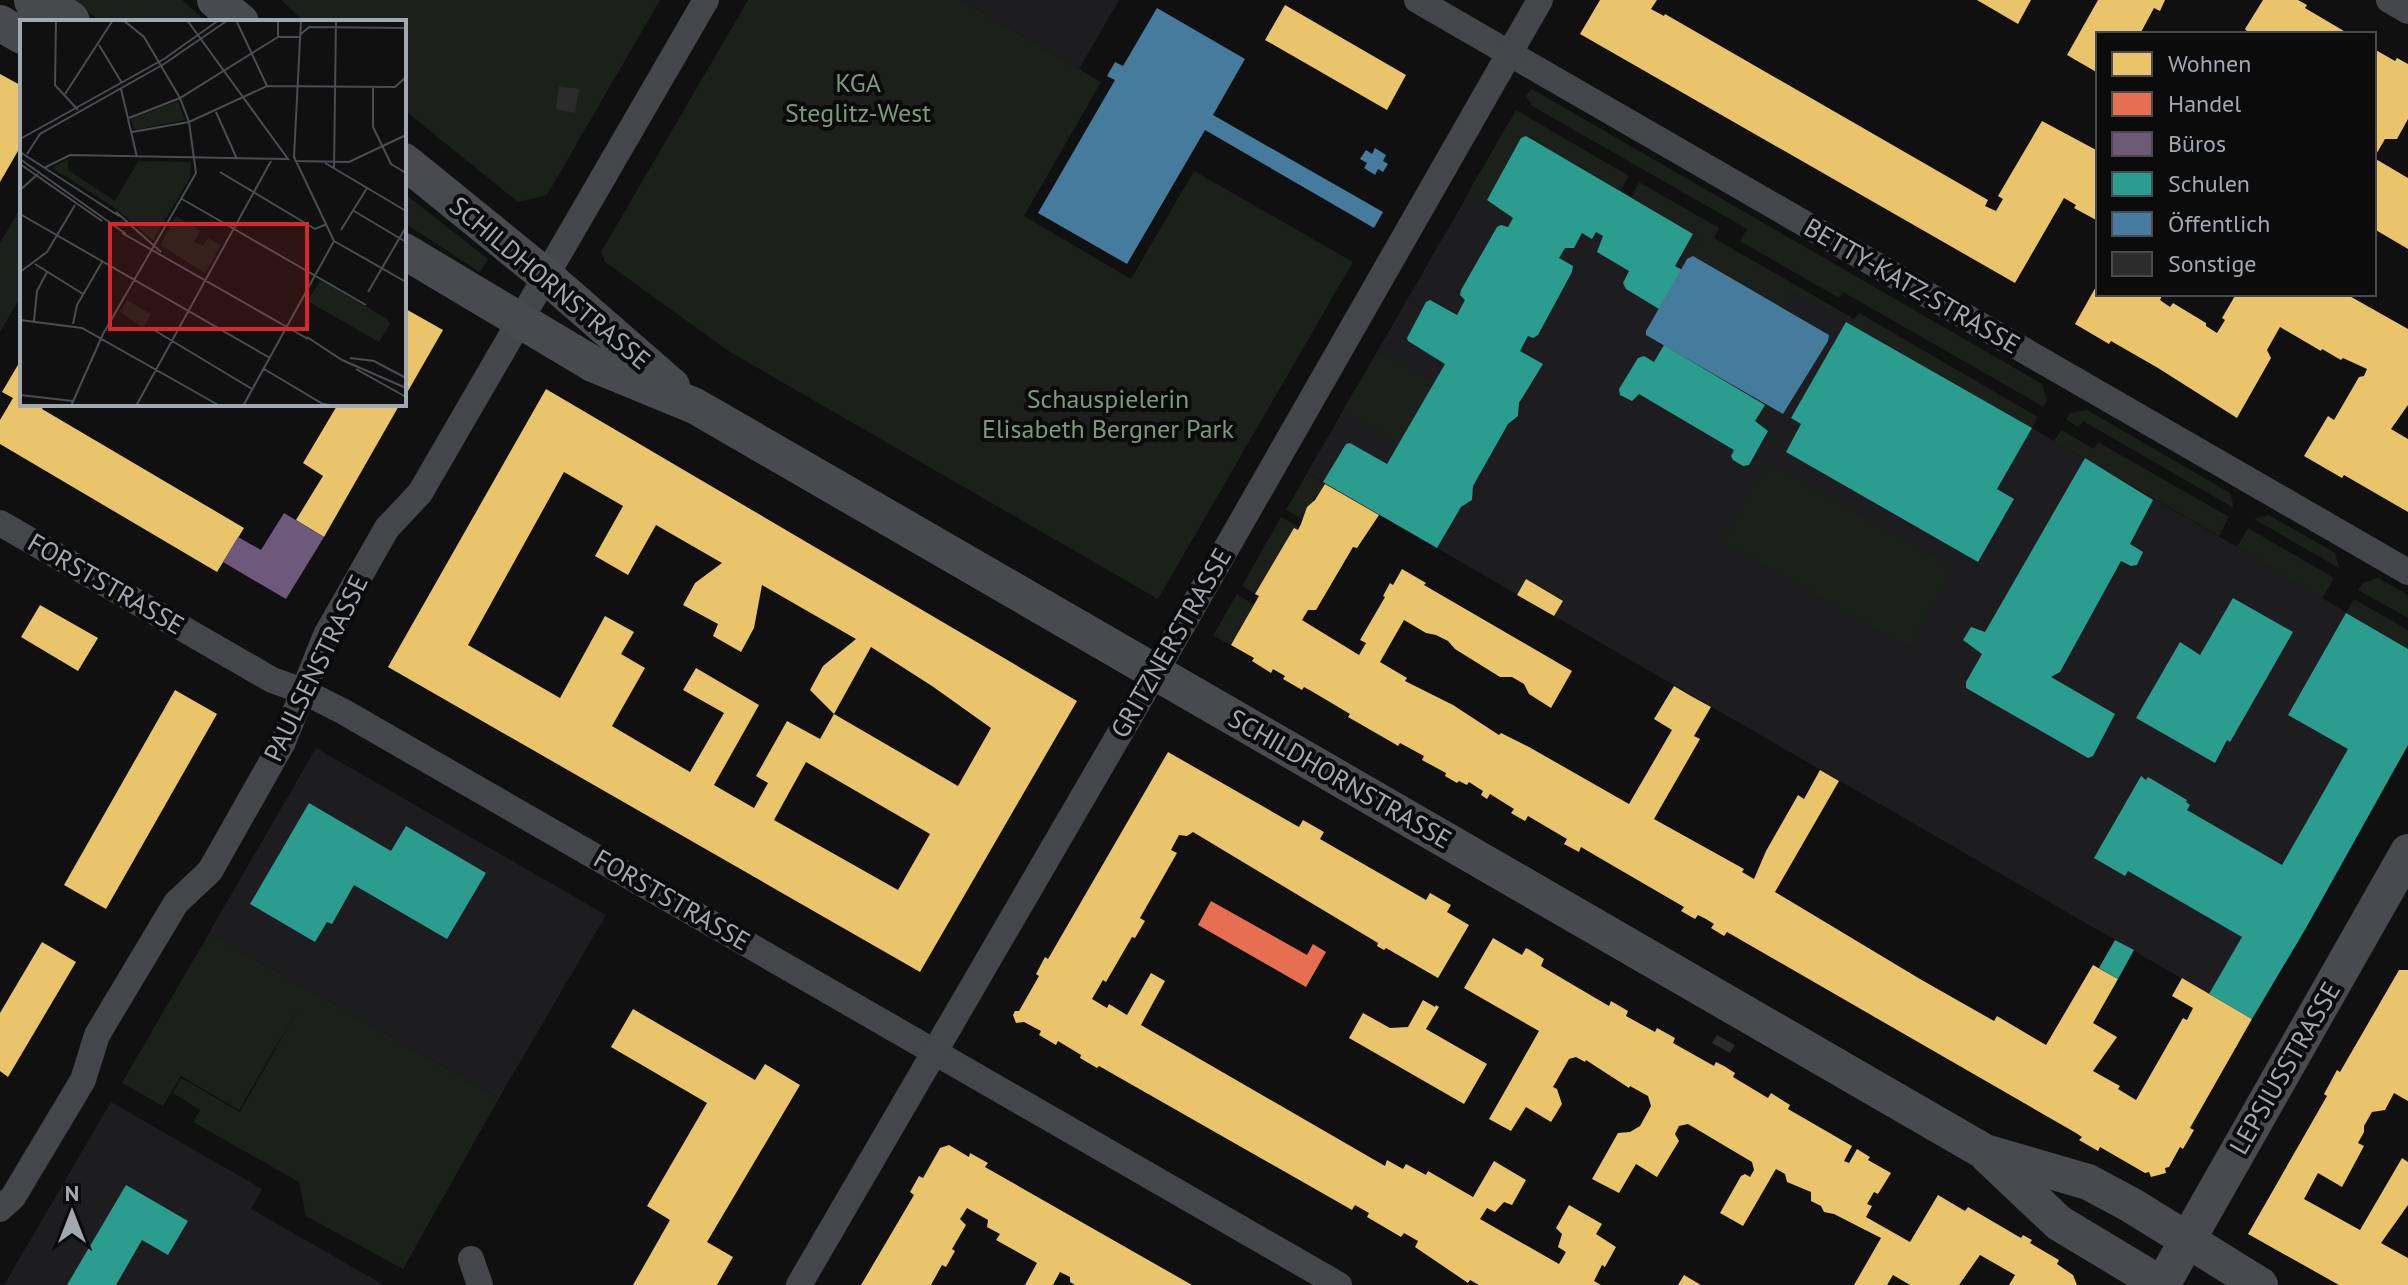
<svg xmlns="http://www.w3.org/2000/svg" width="2408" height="1285" font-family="'PT Sans',sans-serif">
<rect width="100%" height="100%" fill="#101011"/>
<g fill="#1d1d1f">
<path d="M962,0h157l-40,69z"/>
<path d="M1508,125l729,422 171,102v96l-102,183 -54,91 -945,-546z"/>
<path d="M316,748l290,167 -107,183 -290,-165z"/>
<path d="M111,1102l151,87 -11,20 133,76h-380z"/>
</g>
<g fill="#1b201b">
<path d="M68,0h114l25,22h-103z"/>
<path d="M281,0h379l-113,195 -29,7 -114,-92v-88h-99z"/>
<path d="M748,0h214l139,82 -77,134 107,63 63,-108 159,91 -195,337 -428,-247 -125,-90 -4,-10z"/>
<path d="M1532,89l510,295 5,16 -3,7 -201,-115 -4,6 -99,-57 7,-12 -215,-123 -6,-10z"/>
<path d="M1516,110l113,66 -9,15 -94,-55 -5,2 -34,62 -18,-9z"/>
<path d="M1639,182l80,46 -5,10 140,81 5,-6 179,104 -6,11 -239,-136 -10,16 -87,-51 -5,-1 10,-18 -70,-40z"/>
<path d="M404,193l84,66 -8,13 -76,-49z"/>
<path d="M22,205v89l-22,38v-89z"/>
<path d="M1378,351l57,31 -36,62 -57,-32z"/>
<path d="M2087,410l143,83 4,15 -151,-87 -5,6 -12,-7 4,-7z"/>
<path d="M2061,430l33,19 4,-7 131,75 -10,19 -165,-95z"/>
<path d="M1767,461l187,107 -45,80 -188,-107z"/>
<path d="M1307,473l18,11c-8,13 -18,21 -21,36l-18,-10z"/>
<path d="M2269,515l66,38 4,15 -85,-49z"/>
<path d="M1281,517l18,10 -44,67 -13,-8z"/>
<path d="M2248,528l86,50 -12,21 -85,-52z"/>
<path d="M2378,578l30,17v23l-50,-28 5,-7z"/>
<path d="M1237,594l17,11 -23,40 -18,-9z"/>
<path d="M2354,599l54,31v19l-62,-36z"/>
<path d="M209,933l290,165 -96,171 -97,-53 -7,-34 -106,-60 7,-12 -27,-17 8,-15 59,34 59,-105 -60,103 -58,-34 -18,30 -41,-23z"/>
</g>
<g fill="#e9c46a" fill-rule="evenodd">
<path d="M1600,0h57l-6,9 13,7 1,-2 323,186 -3,6 11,5 7,-12 -5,-3 44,-75 56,30v70l-24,-13 2,-3 -12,-7 -49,85 -435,-249z"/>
<path d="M1977,0h54l-13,24z"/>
<path d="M2098,0h67l-5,11 -6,-3 -14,26h-42v39l-31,-18z"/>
<path d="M2263,0h35l9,5 -2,3 44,26h-99l-5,-5z"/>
<path d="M1285,5l121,70 -19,35 -122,-70z"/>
<path d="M2374,49l21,12 2,-3 11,6v55l-11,20h-12l-11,19z"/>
<path d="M0,74l22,12v58l-22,38z"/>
<path d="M2374,158l34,20v71l-34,-20z"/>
<path d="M2098,283v11h65l-3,6 10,7 3,-4 33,20v3l11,7 8,-13 -3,-2 14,-24h110l62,35v76l-17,24 17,10v73l-64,-37 -2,3 -38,-22 24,-40 6,4 25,-43 5,-1 3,-7 -24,-11 -2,2 -19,-11 -1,2 -41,-24 -13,23 4,8 -34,60 -79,-50 -47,-27 -2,3 -34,-20z"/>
<path d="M404,308l39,22 -39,68z"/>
<path d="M22,358v46h23l-3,5 202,119 -27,44 -217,-128v-24l13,-22 -11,-6z"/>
<path d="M546,389l531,312 -157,271 -532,-305zM564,472l59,34 -28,50 33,19 28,-50 66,38 -27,20 -12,22 35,19 -5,12 28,16 13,-24 8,-43 94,54 -33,27 -13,24 24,24 -14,25 -33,-18 -31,55 12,7 -14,25 -40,-23 45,-80 -63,-37 -13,22 41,23 -34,59 -78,-46 33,-58 -24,-14 13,-22 -29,-16 -45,82 -92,-53zM871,647l61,39 59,42 -33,58 -124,-72zM806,762l124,72 -32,56 -124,-70z"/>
<path d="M338,404h62l-76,133 -28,-17 27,-44 -20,-13z"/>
<path d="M1325,484l54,31 -22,33 -4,-1 -37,63h-8l-6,10 57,35 7,-12 -6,-3 25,-43 -2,-1 7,-13 3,2 9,-16 24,14 -2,2 148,86 -21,37 -22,-14 -5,-10 -12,-7h-12l-45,-28 -7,-8 -12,-6 -10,-2 -22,-13 -24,42 27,16 -2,3 48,24 46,30 2,-2 28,14 100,57 43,-74 -18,-11 20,-33 17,10 20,11 -17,29 6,3 -46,80 90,50 -2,3 12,7 12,-28 32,-56 6,4 16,-29 19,11 -64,111 145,87 74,42 3,-5 49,29 47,-80 25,14 -25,44 24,14 -24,34 27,15 -2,3 18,11 47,-82 4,2 6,-12 -21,-12 10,-18 70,41 -62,109 4,2 -11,19 -3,-2 -11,20 -4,1 1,5 -15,4 -2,-5 -4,1 -45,-26 -2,4 -19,-11 3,-3 -6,-4 -349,-201 -3,4 -13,-8 3,-4 -8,-5 -8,-4 -3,4 -14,-8 3,-4 -86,-50 -17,-10 -2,5 -15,-8 3,-5 -39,-23 -3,5 -14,-8 3,-4 -24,-15 -3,5 -6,-4 2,-4 -14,-9 -2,3 -8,-4 -2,2 -12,-7 1,-3 -24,-13 2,-4 -24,-13 -2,3 -3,-2 -47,-27 2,-3 -37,-22 -9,-5 -2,3 -19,-11 2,-3 -12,-7 -2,4 -19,-12 2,-3 -23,-13 28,-49 -4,-2 39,-66 4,2 3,-6 6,-17 8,-7z"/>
<path d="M1526,579l37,22 -9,15 -37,-21z"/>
<path d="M40,605l58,33 -20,33 -57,-34z"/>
<path d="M175,690l42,24 -111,195 -42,-24z"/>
<path d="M1168,752l131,75 4,-7 21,12 -4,7 106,61 4,-7 21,12 -4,7 22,13 -31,53 -52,-30 -2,2 -7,-4 1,-3 -185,-111 -6,4 -8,-1 -8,15 6,3 -37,65 5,3 -10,17 -3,-1 -26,45 -3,-2 -11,19 15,9 2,-4 18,11 24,-42 14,8 -24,44 244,141 2,-6 16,9 3,-5 20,11 2,-4 45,26 21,-36 32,19 -14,25 -8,-3 -9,10 -8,-4 -7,11 79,45 7,-12 -8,-5 4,-13 -6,-6 13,-23 33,19 -6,10 20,13 -11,20 -3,-2 -8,16 7,4h-122l-9,-5 -2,3 -53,-36 3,-6 -14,-8 -3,4 -34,-20 2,-4 -14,-8 -3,5 -253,-144 -2,2 -17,-10 1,-3 -23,-14 -2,4 -17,-10 2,-4 -17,-9 -8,1 -3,-8 2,-4h4l20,-35 -3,-2 9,-17 3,2z"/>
<path d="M1493,938l29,17 4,-7 4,2 14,9 -3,7 68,40 2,-5 17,10 -2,5 29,16 2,-4 18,10 -2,5 41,23 2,-4 8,4 11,7 -2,4 35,21 3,-5 19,12 -2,4 64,37 -8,15 5,2 8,-14 13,8 -2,3 23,13 -13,21 -4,-2 -7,12 5,2 -6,11 44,25 28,-47 27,16 3,-4 53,31 2,-3 9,5 -2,3 29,17 -2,4 16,11 4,10h-68l6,-10 -35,-20 -21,30h-49l-17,-10 -6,10h-33l27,-47 -47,-24 -10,-2 -3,-6 -10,-5v-9l-24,-10 -2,-8 -9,-5 -33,57 -23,-13 21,-37 4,-2 5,3 4,-7 -2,-8 -64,-38 -9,2 -4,8 4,7 -22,36 -21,-13 -17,29 -27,-14 26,-46 12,-1 10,-6 11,-20 -3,-10 -18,-10 -1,2 -43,-28 -1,2 -9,-5 -7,2 -16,28 4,2 5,15 -11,18 -25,-15 -15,24 -22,-12 50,-88 -75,-43z"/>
<path d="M42,942l34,20 -68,115 -8,-6v-58z"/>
<path d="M2399,970h9v131l-14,-8 -9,17 -13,2 -8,14v6l-6,11 6,3 -22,41 -24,-14 -14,26 56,31 42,-72 6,4v43l-27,38 27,15v27h-69l-91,-51 79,-138 -3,-2 13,-24 3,2z"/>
<path d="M1423,1000l12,7 1,-2 3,2 -13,22 61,35 -23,40 -115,-66 14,-25 27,15 18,-1z"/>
<path d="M633,1009l122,71 10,-16 35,21 -93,157 26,15 -16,28h-84l37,-65 -23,-14 60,-103 -96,-56z"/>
<path d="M949,1145l20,12 1,-4 18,10 -3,4 207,118h-117l-5,-3v-5l-10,-5 -7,13h-28l12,-22 -41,-23 4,-6 -13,-7 1,-7 -21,-12 -7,11 6,6 -14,24 3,2 -9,16 -4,-2 -11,20h-70l53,-90 -4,-3 9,-16 4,2 17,-30z"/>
<path d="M1684,1275l17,10h-23z"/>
</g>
<path fill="#e76f51" d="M1211,901l96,54 6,-11 13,8 -20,35 -108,-62z"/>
<path fill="#6d597a" d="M284,513l40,24 -38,62 -63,-37 15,-25 23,13z"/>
<g fill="#2a9d8f">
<path d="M1526,136l167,98 -18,32 7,4 -23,39 -33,-20 -3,-6 6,-12 -32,-19 6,-16 -7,-4 -4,7 -10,-6 -8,15h-9l-6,10 14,8 -1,6 -34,63 -5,3 -5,-2 -8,15 23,13 -24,39 -1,13 -10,8 -35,62 -1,14 -11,7 -24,41 -114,-66 23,-38 4,-1 37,21 58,-100 -37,-23 -1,-3 19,-36 4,-2 27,15 8,-15 -5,-5 1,-5 36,-63 4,-2 7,2 5,-9 -26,-18 34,-62z"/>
<path d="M1846,322l186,106 -35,61 17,10 -36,63 -192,-110 15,-28 -10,-6z"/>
<path d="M1664,345l101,60 -10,16 13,10 -19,34 -6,1 -10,-6 -2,-4 3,-6 -95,-56 -7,7 -12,-6 -1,-6 19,-31 6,-2 10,6z"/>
<path d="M2085,458l68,42 -23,44 13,8 -6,13 -6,1 -10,-5 -61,111 -9,5 64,37 -22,42 -5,2 -122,-70v-6l16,-28 -19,-14 8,-13 14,5z"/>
<path d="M2233,598l60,34 -63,110 -3,-2 -12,23 -79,-45 44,-76 20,13z"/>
<path d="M2346,613l62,36v96l-102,183 -54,91 -43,-25 33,-57 -114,-66 -3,5 -31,-18 47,-82 5,4 2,-3 39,23 -1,2 4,3 -3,5 95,55 66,-116 -60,-34z"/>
<path d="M309,803l82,48 15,-25 80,47 -39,66 -93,-54 -22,39 -5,-2 -12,20 -65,-38z"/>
<path d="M2115,940l19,10 -16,29 -19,-11z"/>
<path d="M126,1185l62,36 -20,34 -26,-15 -26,45h-49z"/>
</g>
<g fill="#457b9d">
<path d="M1157,8l88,51 -32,56 170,97 -9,16 -169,-98 -78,134 -89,-51 77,-133 -8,-4 8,-14 8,4z"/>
<path d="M1375,148l11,7 -3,6 5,3 -5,8 -5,-3 -3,6 -11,-7 3,-5 -7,-4 6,-9 6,4z"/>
<path d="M1693,256l136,79 -1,6 -45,73 -137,-79v-4l41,-72z"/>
</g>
<g fill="#2c2c2d">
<path d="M559,86l20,3 -4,24 -19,-4z"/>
<path d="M1717,1035l18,10 -5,8 -18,-10z"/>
</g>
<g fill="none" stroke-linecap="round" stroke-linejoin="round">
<g stroke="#454649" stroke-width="26">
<path d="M1417,0l991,572"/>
<path d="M2389,0l19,11"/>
<path d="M0,523l272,157 31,11 41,21 995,573"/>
<path d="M0,1209l13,-12 70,-117 14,-45 79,-132 34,-32 73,-129 43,-107 61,-107 33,-35 286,-493"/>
<path d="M471,1259l9,26"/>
<path d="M799,1285l356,-612 385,-673"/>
</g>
<g stroke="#494a4d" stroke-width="36">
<path d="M215,0l26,22"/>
<path d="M0,23l22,13"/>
<path d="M404,161l143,116 125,109"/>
<path d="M404,251l189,113 102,42 1290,746 103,30 43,23 129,80"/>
<path d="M1988,1156l71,67 103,62"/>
<path d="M2162,1285l246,-433"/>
</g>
<path stroke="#47494a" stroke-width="44" d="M36,0l32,22"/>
</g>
<g text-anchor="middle" stroke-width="8" stroke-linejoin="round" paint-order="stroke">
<g font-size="26" fill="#7b9a7b" stroke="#0b0b0c">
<text x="858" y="92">KGA<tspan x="858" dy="30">Steglitz-West</tspan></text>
<text x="1108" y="408">Schauspielerin<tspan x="1108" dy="30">Elisabeth Bergner Park</tspan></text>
</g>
<g font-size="26" fill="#a2a8b0" stroke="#0b0b0c">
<text transform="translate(550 283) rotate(40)" y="9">SCHILDHORNSTRASSE</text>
<text transform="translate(1912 286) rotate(30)" y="9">BETTY-KATZ-STRASSE</text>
<text transform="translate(106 584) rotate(30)" y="9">FORSTSTRASSE</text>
<text transform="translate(1171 643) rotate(-60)" y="9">GRITZNERSTRASSE</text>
<text transform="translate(316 668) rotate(-64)" y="9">PAULSENSTRASSE</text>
<text transform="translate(1340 779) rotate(30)" y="9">SCHILDHORNSTRASSE</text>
<text transform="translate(672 900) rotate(30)" y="9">FORSTSTRASSE</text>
<text transform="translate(2285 1068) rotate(-60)" y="9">LEPSIUSSTRASSE</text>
</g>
</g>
<g transform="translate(20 20)">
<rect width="386" height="386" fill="#101011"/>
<path d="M158,81l7,19 -51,10 -3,-11zM48,139v11l47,31 23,-40 53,1 -1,16 -37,62 -42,-35 -59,-37zM156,196l24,15 -6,11 9,4 5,-8 13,7 -16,28 -45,-28zM301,260l66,39 3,5 -11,18 -72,-41zM107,280l24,14 -8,14 -23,-16z" fill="#1b201b"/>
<path fill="none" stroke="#4a4d51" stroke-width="2" d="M36,0l-1,65 23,25M216,0l31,66M258,0v17h21M281,0l-7,137 40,84M281,14l8,-7 97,1M79,25l23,38M353,67v40l18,37 15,9M101,69l16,68M45,74l48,-74M196,92l21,47M109,98l51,-20 98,-61M112,112l57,-10 78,-36 128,1 11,-10M0,119l144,-80 55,-39M0,132l99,64M7,134l13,-20 124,-70 64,-44M0,139l106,75M275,141l54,1 57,-27M305,143l81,48M0,144l82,57M24,148l26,-13 218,4 -101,-139M314,149l2,-149M200,152l95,57 12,-5M0,170l18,-16M162,179l184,106M334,191l52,31M96,192l45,40M0,194l250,144M321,210l26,-42M102,213l186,106M314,221l72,41M15,244l48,30M0,252l27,-20 28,-47M348,272l38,-65M0,300l62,8 138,78M14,301l3,-30 10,-19M53,304l4,-19 25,-43M129,307l103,62M287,317l35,23 64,28M330,338l24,3 32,17M244,349l59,35 16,2M336,349l50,28M0,375l53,6M51,386l32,-72 93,-161 -7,-51 -9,-24 -36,-61 -21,-17M116,386l135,-245M223,386l91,-165"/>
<path fill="#d62828" fill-opacity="0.15" stroke="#d62828" stroke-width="4" d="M90,204h197v105h-197z"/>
<rect width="386" height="386" fill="none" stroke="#a2a8b0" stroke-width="4"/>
</g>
<rect x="2096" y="32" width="280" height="264" fill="#0b0b0c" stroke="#474a4e" stroke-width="2"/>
<rect x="2112" y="52" width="40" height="24" fill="#e9c46a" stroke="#474a4e" stroke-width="2"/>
<text x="2168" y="72" font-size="24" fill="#a2a8b0">Wohnen</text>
<rect x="2112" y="92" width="40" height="24" fill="#e76f51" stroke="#474a4e" stroke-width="2"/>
<text x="2168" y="112" font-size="24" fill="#a2a8b0">Handel</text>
<rect x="2112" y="132" width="40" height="24" fill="#6d597a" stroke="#474a4e" stroke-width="2"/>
<text x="2168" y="152" font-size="24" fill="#a2a8b0">Büros</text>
<rect x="2112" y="172" width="40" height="24" fill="#2a9d8f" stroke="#474a4e" stroke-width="2"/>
<text x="2168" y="192" font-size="24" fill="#a2a8b0">Schulen</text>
<rect x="2112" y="212" width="40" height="24" fill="#457b9d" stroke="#474a4e" stroke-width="2"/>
<text x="2168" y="232" font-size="24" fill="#a2a8b0">Öffentlich</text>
<rect x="2112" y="252" width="40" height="24" fill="#2c2c2d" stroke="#474a4e" stroke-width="2"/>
<text x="2168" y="272" font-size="24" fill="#a2a8b0">Sonstige</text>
<g transform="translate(72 1213)" stroke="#0b0b0c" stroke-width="6" paint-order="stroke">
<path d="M0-6L14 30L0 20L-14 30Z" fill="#a2a8b0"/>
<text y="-12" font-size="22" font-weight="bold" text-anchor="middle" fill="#a2a8b0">N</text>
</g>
</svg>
